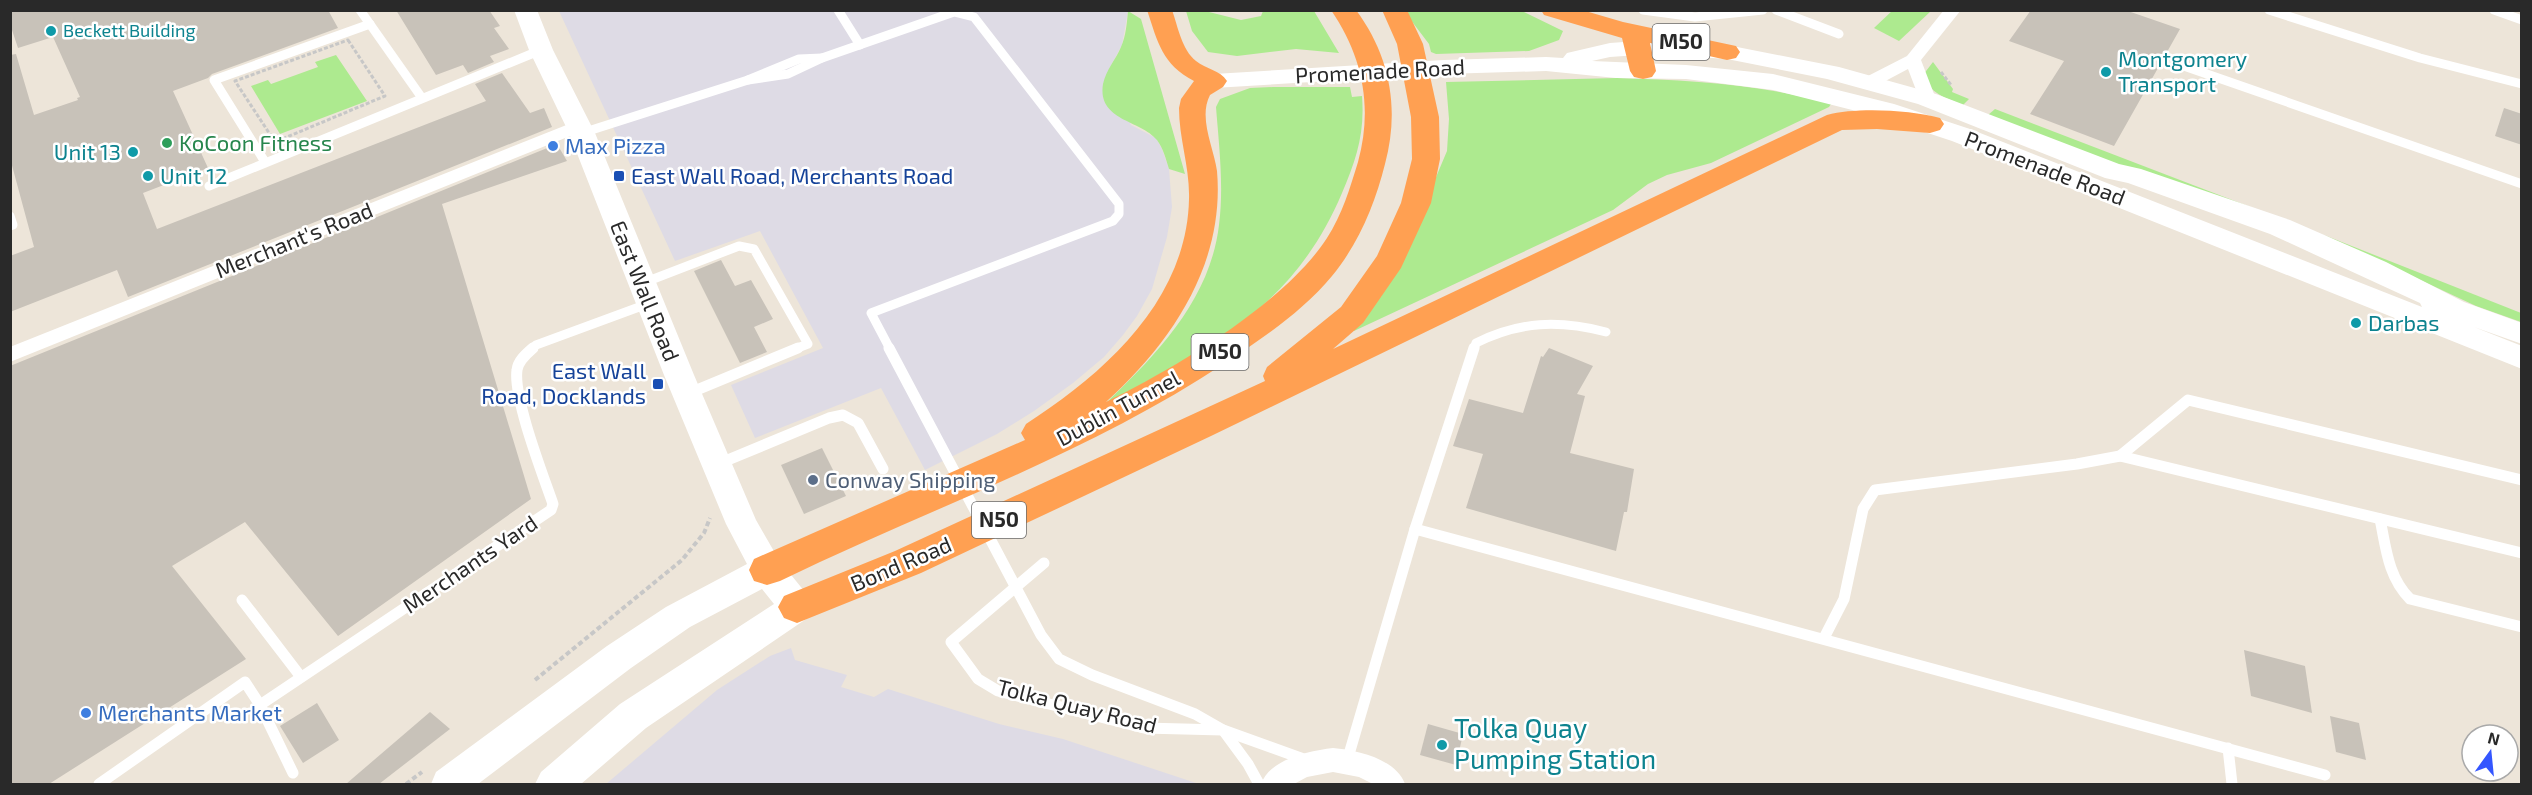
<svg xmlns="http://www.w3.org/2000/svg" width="2532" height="795" font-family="'Exo 2',sans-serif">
<rect width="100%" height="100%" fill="#ede5d9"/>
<g fill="#dedbe5">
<path d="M559,11h569l-6,34 -13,24 22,56 25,13 6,11 7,20 3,38 -5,30 -15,52 -15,27 -14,19 -19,22 -31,26 -39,28 -37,23 -72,36 -44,-82 -126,50 -24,-53 92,-37 -63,-117 -85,30z"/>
<path d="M791,648l4,12 52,15 -6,12 33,10 14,-8 111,35 64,15 136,45h-593l111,-94 53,-34z"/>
</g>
<g fill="#adea8f">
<path d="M1893,10h38v1l-32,30 -25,-13z"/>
<path d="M1128,11l13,8 44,155 -16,-5c-3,-10 -6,-21 -12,-29 -16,-20 -60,-19 -54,-56 3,-14 13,-25 18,-37 5,-11 6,-25 7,-36z"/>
<path d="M1186,11h19l36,9 20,-4 2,-5h51l25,42 -43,-4 -59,7 -29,-4 -16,-21z"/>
<path d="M1404,11h118l41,20 -4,9 -30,11 -93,3 -5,-2 -2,-8z"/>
<path d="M336,55l31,46 -87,33 -29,-48 17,-6 3,4 47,-17 -3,-5z"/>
<path d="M1933,62l20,27 -1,3 17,7 -6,6c-17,-7 -33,-11 -40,-30z"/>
<path d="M1617,78c72,2 145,6 214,26l-2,3 -118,56 -44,12 -19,9 -35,26 -259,121 -5,-2 82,-140 16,-38 2,-32 -3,-37z"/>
<path d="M1273,87h77l2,10 10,-1c3,38 -6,64 -20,97 -50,118 -134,154 -239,213 52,-50 107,-105 116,-181 5,-39 0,-79 -3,-118l4,-8 30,-11z"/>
<path d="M1995,109l258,99 -136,-42 -129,-51z"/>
<path d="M2324,235l197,78v9l-45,-16z"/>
</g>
<g fill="#c8c2b9">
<path d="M10,10h318l10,18 -126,46 -4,4 -35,13 35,77 -65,25 14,36 329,-128 -11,-17 27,-11 28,40 14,-5 8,19 -424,170 -11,-27 -107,42v-56l24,-9 -24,-89v-103l6,-1 18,61 44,-15 -1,-2 3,-1 -27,-60 -35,11 -8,-24z"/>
<path d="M396,10h93l11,16 -6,2 15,21 -19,7 4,6 -26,11 -5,-8 -27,10z"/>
<path d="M2031,10h94l55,19 -66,117 -84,-32 34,-53 -55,-20z"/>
<path d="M2504,108l18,6v31l-27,-9z"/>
<path d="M557,144l10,17 -125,43 89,295 -193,137 -93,-114 -73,44 74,93 -197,125h-39v-418z"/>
<path d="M721,260l14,26 16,-6 22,39 -19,8 13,25 -27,11 -46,-92z"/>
<path d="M1549,348l44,18 -16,28 8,2 -15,57 64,16 -7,43h-3l-8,39 -150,-43 17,-54 -30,-8 16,-47 54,14 18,-57 2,1z"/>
<path d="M822,448l24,48 -42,18 -23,-49z"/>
<path d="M2244,650l61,16 7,47 -61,-17z"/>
<path d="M317,703l22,37 -36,23 -23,-37z"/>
<path d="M430,712l20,17 -71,55h-33z"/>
<path d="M2330,716l29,7 7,37 -30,-8z"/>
<path d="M1428,724l35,10 -7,31 -36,-10z"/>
</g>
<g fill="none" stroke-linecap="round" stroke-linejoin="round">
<g stroke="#c7c7c7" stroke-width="3" stroke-dasharray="4 2" stroke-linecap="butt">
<path d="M348,40l37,56 -110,46 -40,-61z"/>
<path d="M1941,72l10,13"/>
</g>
<g stroke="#c7c7c7" stroke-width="4" stroke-dasharray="5 3" stroke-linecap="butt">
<path d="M535,680l147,-120 22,-27 6,-15"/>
<path d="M406,784l16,-12"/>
</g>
<g stroke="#fff" stroke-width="9">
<path d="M360,10l62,88"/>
<path d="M838,10l22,35"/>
<path d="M1643,10l52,7 68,-7"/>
<path d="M1776,10l63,24"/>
<path d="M2269,10l151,48 102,26"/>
<path d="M2494,10l28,10"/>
<path d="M2181,65l341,119"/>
<path d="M748,80l40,-6 34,-16 132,-46 20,5 145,187v10l-6,7 -242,92 19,36"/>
<path d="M582,133l166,-53 51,-21 23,-1"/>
<path d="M265,162l-51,-82 156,-56"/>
<path d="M209,186l332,-136"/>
<path d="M10,216l3,9 -3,1"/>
<path d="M643,283l96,-37 15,3 54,95 -13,5"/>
<path d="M531,349l5,-4 114,-42"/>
<path d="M1474,349l2,-6c44,-22 83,-23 130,-11"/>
</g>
<g stroke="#fff" stroke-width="11">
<path d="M889,348l152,287 18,24 33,16 103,39 28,16 25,34 11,20"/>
<path d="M687,394l111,-46"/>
<path d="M2120,456l68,-56 334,80"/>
<path d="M718,464l111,-46 14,-3 15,8 25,46"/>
<path d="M2380,519c6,29 8,58 30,80l112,28"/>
<path d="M1415,529l910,246"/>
<path d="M1044,563l-93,79 27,37 20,12 146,37 79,2 86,31"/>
<path d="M242,600l59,77"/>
<path d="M1824,638l20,-39 19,-90 12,-19 202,-26 43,-8 402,97"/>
<path d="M260,705l291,-195 2,-6c-10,-29 -40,-106 -36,-134 1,-9 9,-16 16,-22"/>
<path d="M2228,748l4,36"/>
<path d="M1347,761l68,-232 59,-181"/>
<path d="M99,784l146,-102 15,23 33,68"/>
</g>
<g fill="#fff" fill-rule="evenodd">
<path d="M1944,10h17l-40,50 15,39 -3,4h-12l-13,-34 -32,17h-12l-2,-4 2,-4 43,-22z"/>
<path d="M579,120l6,2 3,4 -3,4 -575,232v-15z"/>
<path d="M1333,748c24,2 63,11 72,36h-32l-14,-7 -26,-5 -26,5 -13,7h-33c9,-25 48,-33 72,-36z"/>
</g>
<g fill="#fff" fill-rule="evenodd">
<path d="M514,10h23l16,40 42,83 99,242 62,145 23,40 30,37 5,10 -5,10 -163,111 -65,56h-46l6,-12 79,-68 154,-100 -12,-15 -72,38 -59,41 -153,116h-47l5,-12 171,-126 59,-39 81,-43 -21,-40 -62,-149 -95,-242 -40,-83z"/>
<path d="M1652,40l75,5 112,22 97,27 183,70 22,5 149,51 96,42 78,40 58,21v21l-48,-17 48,19v23l-570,-228 -76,-25 -103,-26 -87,-11 -70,-1 -70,-7 -102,3 -230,14 -9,-2 -3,-5 3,-5 9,-2 230,-14 102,-3 17,1 4,-5 43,-10zM1652,54l75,5 100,20 91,25 187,74 23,5 142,51 150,69 2,4 -452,-178 -76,-25 -121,-30 -87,-9 -94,-4 18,-4z"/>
</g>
<g fill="#ffa052" fill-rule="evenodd">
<path d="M1147,10h25c6,17 10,40 24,51 10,8 24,9 31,20l-4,6 -13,8c-12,23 4,53 7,76 8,93 -45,171 -111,231 70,-34 179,-99 221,-164 15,-23 23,-50 31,-76 15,-55 5,-105 -27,-152h25c34,46 44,98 29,154 -10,40 -26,79 -53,112 -30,36 -69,62 -107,87 -139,92 -297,146 -445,218l-13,4 -13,-4 -5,-11 5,-11 271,-119 -4,-7 5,-9c79,-51 161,-124 163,-225 1,-31 -10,-60 -10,-91l2,-9 13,-18c-32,-17 -36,-38 -47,-71z"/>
<path d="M1382,10h25l16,34 16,73 1,42 -9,44 -30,65 -38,55 -30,26 494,-234c30,-8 83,-5 113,3l4,6 -4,6 -10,3 -53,-4 -35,1 -631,306 -290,137 -124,50 -13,-5 -6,-11 6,-11 111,-45 370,-170 -2,-5 4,-9 74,-60 36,-51 24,-53 11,-44 -1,-42 -14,-73z"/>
<path d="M1541,10h41l41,12 113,24 4,6 -4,6 -9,2 -77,-17 6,28 -4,6 -9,2 -9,-2 -4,-6 -8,-33 -78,-23z"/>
</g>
</g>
<g fill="#0f9aa8" stroke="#fff" stroke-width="2">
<circle cx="51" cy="31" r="6"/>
<circle cx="2106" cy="72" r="6"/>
<circle cx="133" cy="152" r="6"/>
<circle cx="148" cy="176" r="6"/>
<circle cx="2356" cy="323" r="6"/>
<circle cx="1442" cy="745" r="6"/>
</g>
<circle fill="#2e9e5b" stroke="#fff" stroke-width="2" cx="167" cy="143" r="6"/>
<g fill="#3f7fe0" stroke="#fff" stroke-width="2">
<circle cx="553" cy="146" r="6"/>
<circle cx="86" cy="713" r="6"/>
</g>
<g fill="#1a4fb4" stroke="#fff" stroke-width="2">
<rect x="613" y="170" width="12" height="12" rx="3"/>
<rect x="652" y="378" width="12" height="12" rx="3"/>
</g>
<circle fill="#5c6f8a" stroke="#fff" stroke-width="2" cx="813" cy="480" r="6"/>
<g text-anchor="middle" stroke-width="5" stroke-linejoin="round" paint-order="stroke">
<g font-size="18" fill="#0d838f" stroke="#fff" text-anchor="start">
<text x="63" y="37">Beckett Building</text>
</g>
<g fill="#fff" stroke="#696969" stroke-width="1.5">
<rect x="1652.5" y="24" width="57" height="36" rx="4.5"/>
<rect x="1191.5" y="334" width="57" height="36" rx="4.5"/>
<rect x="972" y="502" width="54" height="36" rx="4.5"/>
</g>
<g font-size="21" font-weight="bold" fill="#292929">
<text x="1681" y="49">M50</text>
<text x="1220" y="359">M50</text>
<text x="999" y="527">N50</text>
</g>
<g font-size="22" fill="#0d838f" stroke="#fff" text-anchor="start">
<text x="2118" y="67">Montgomery<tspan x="2118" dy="25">Transport</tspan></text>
<text x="121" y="160" text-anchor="end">Unit 13</text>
<text x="160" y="184">Unit 12</text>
<text x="2368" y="331">Darbas</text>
</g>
<g font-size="22" fill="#292929" stroke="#fff">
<text transform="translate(1380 71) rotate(-3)" y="8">Promenade Road</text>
<text transform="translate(2045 168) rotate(21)" y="8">Promenade Road</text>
<text transform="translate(294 240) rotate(-22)" y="8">Merchant's Road</text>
<text transform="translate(645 291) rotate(68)" y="8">East Wall Road</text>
<text transform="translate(1118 408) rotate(-28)" y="8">Dublin Tunnel</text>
<text transform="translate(470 564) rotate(-34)" y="8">Merchants Yard</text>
<text transform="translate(901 564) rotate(-23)" y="8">Bond Road</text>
<text transform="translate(1077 706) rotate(14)" y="8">Tolka Quay Road</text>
</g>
<g font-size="22" fill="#27864d" stroke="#fff" text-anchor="start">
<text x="179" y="151">KoCoon Fitness</text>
</g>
<g font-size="22" fill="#366cbe" stroke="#fff" text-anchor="start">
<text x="565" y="154">Max Pizza</text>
<text x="98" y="721">Merchants Market</text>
</g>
<g font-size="22" fill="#164399" stroke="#fff" text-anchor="start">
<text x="631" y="184">East Wall Road, Merchants Road</text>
<text x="646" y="379" text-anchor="end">East Wall<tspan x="646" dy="25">Road, Docklands</tspan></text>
</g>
<g font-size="22" fill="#4e5e75" stroke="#fff" text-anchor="start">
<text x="825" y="488">Conway Shipping</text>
</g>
<g font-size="27" fill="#0d838f" stroke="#fff" text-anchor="start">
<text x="1454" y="738">Tolka Quay<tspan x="1454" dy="31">Pumping Station</tspan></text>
</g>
</g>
<rect width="2532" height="795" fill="none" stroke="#292929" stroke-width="24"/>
<g transform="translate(2490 753) rotate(15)"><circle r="28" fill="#ffffff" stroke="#a9a9a9" stroke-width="1.5"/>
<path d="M0-4.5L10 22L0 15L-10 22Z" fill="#3456ff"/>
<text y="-9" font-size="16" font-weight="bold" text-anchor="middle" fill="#292929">N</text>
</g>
</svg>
